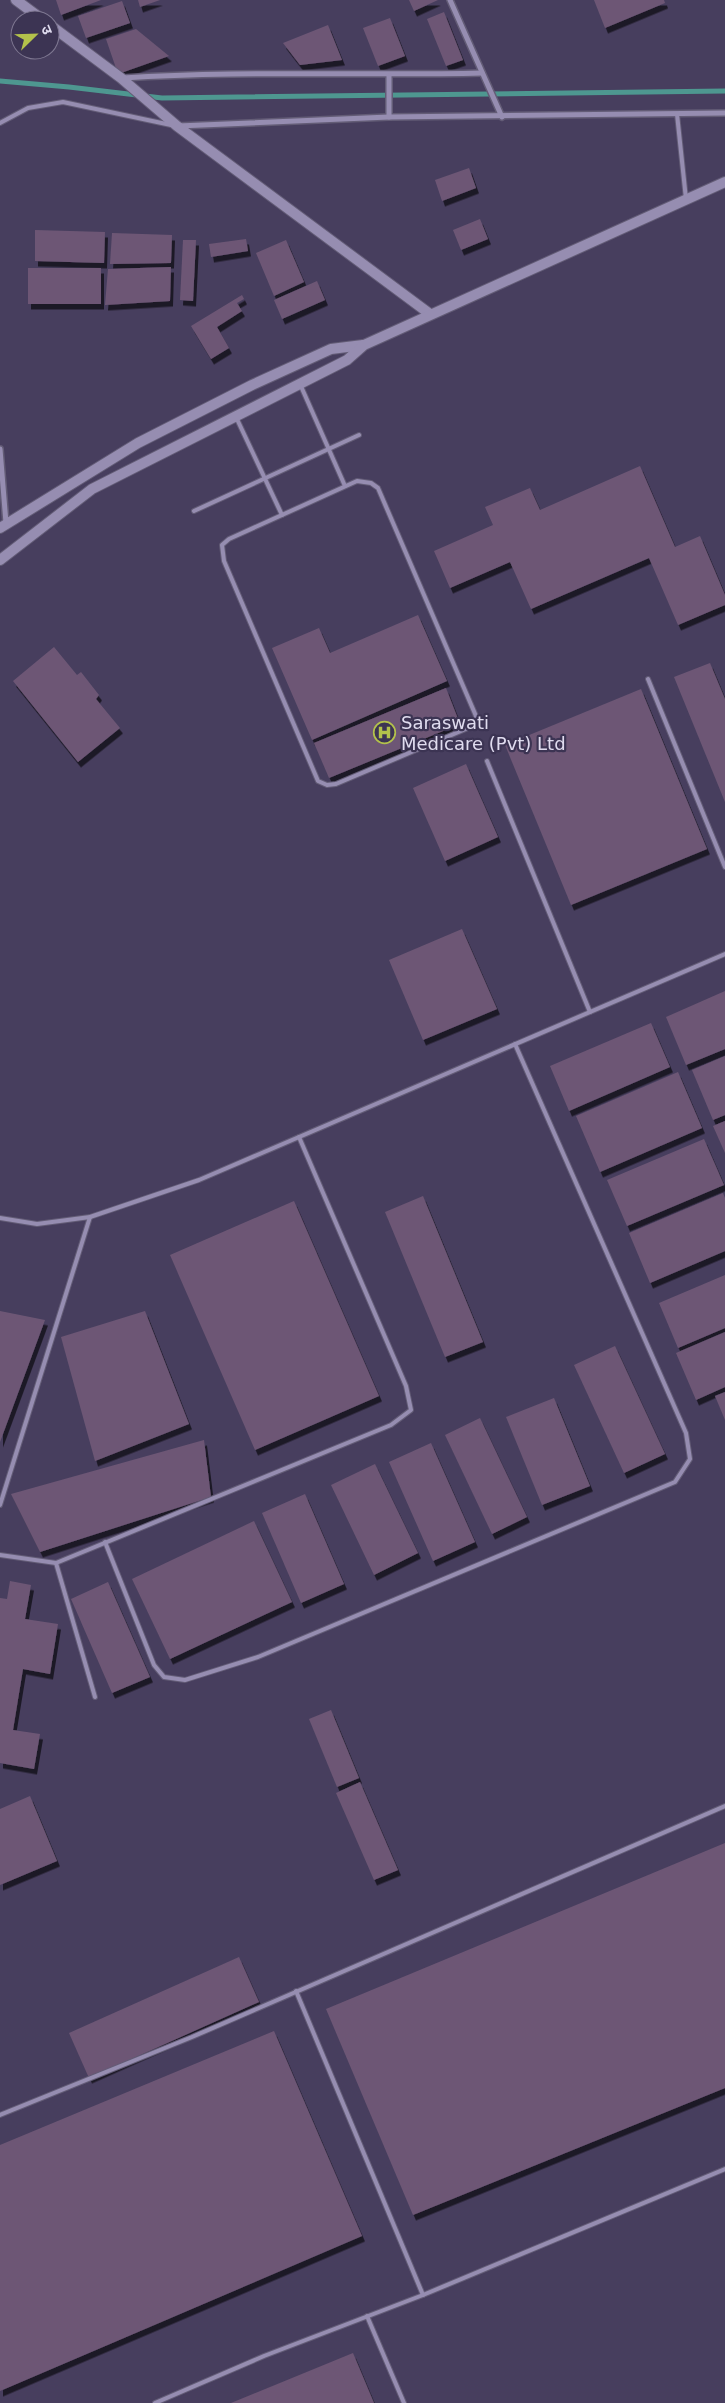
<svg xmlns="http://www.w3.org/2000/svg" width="725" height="2403" font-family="'DejaVu Sans','Noto Sans Devanagari',sans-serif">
<defs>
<filter id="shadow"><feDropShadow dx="3" dy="5.5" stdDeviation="0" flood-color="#0009"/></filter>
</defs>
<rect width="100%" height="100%" fill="#473e5e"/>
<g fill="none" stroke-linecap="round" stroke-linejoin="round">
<path stroke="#4e9790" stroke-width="5" d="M0,81l69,6 93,11 563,-7"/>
</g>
<g fill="#6d5775" filter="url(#shadow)">
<path d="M56,0h45l-40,15z"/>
<path d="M138,0h22l-20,7z"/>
<path d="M409,0h29l-24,11z"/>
<path d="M594,0h70l1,3 -60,25z"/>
<path d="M122,1l8,22 -44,15 -8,-22z"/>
<path d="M444,12l19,48 -17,6 -19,-47z"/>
<path d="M390,18l15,38 -27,10 -15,-38z"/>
<path d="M328,25l14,35 -42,5 -17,-22z"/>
<path d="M136,29l33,27 -51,18 -12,-35z"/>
<path d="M469,168l7,20 -34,13 -7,-21z"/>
<path d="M480,219l8,20 -27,11 -8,-20z"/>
<path d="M35,230l70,2 -1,31 -69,-2z"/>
<path d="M112,233l60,2 -1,28 -61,1z"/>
<path d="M246,239l2,12 -37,6 -2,-13z"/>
<path d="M183,240h13l-3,61 -13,-1z"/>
<path d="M286,240l18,42 -30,14 -18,-43z"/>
<path d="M171,267l-1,34 -65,4 3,-36z"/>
<rect x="28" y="268" width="73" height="36"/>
<path d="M317,281l8,19 -43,19 -8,-19z"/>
<path d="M242,295l2,4 -7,4 5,8 -25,16 12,21 -18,11 -20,-33z"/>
<path d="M640,466l35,81 25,-11 25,59v10l-47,20 -29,-67 -118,51 -21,-47 -60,26 -16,-37 59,-26 -8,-18 45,-19 10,22z"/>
<path d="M418,615l29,66 -135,59 -40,-92 47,-20 11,25z"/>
<path d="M54,647l23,28 4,-3 18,23 -3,4 24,29 -42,34 -65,-81z"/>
<path d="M710,663l15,36v103l-51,-125z"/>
<path d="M446,688l14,36 -131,54 -15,-35z"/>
<path d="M641,689l66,160 -136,56 -66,-160z"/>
<path d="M466,764l32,73 -53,24 -32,-73z"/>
<path d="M462,929l35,80 -74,31 -34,-80z"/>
<path d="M725,991v58l-39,16 -20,-48z"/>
<path d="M651,1023l19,44 -101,44 -19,-45z"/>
<path d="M725,1056v59l-12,5 -21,-50z"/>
<path d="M678,1072l24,56 -102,44 -24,-56z"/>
<path d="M725,1121v32l-12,-27z"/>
<path d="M704,1139l20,46 -97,41 -20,-46z"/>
<path d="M723,1193l2,5v53l-75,32 -21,-50z"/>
<path d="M423,1196l60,146 -38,15 -60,-145z"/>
<path d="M294,1201l85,195 -124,54 -85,-195z"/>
<path d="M725,1275v53l-47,20 -19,-45z"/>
<path d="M0,1311l45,9 -45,122z"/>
<path d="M145,1311l44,113 -94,37 -34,-124z"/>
<path d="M725,1332v55l-29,13 -20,-47z"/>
<path d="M615,1346l50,108 -41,19 -50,-108z"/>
<path d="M725,1392v28l-10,-24z"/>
<path d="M554,1398l36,88 -48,19 -36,-88z"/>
<path d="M480,1418l47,99 -35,17 -47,-99z"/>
<path d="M204,1440l7,57 -171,55 -29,-58z"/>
<path d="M431,1443l44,99 -42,19 -44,-99z"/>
<path d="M375,1464l43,89 -44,22 -43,-90z"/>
<path d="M305,1494l39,90 -43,19 -39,-90z"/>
<path d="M254,1521l38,81 -122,57 -38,-80z"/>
<path d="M10,1581l21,4 -6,34 33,5 -8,50 -27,-5 -10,61 27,4 -6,35 -34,-6v-165l7,1z"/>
<path d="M108,1582l42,95 -38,16 -41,-94z"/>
<path d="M331,1710l28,68 -22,9 -28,-68z"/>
<path d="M360,1782l38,88 -24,10 -38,-87z"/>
<path d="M30,1796l27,65 -57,24v-76z"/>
<path d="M725,1843v245l-312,127 -87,-206z"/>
<path d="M239,1957l20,45 -170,76 -20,-45z"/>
<path d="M274,2031l88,205 -362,155v-246z"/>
<path d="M353,2353l21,50h-143z"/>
</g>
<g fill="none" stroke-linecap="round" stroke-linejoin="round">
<defs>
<g id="lane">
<path d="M677,114l9,85"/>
<path d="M0,123l28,-15 35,-6 108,23"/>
<path d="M300,384l45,102"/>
<path d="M236,417l46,98"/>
<path d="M357,481l14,2 7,5 98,228 -1,8 -7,4 -132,56 -9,1 -9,-4 -94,-220 -2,-16 7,-6z"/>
<path d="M194,511l165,-76"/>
<path d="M648,679l77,188"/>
<path d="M487,761l103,251"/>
<path d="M0,1218l37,6 53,-7 109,-37 526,-226"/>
<path d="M0,1505l90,-288"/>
<path d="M105,1542l49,123 10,12 21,3 73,-23 417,-175 15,-23 -4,-26 -171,-389"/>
<path d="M0,1555l56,8 335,-138 20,-15 -5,-24 -107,-249"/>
<path d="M56,1563l39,134"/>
<path d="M296,1991l127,304"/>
<path d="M0,2115l192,-78 533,-231"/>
<path d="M367,2316l37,87"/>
<path d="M155,2403l109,-47 159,-61 302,-126"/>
</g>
<g id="street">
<path d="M450,0l52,117"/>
<path d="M123,78c119,-8 239,-2 359,-5"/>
<path d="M389,117v-41"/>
<path d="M178,126l211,-9 336,-4"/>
<path d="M0,449l6,74"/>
</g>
<g id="secondary">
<path d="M16,0l27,20"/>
<path d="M50,25l71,53 56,48 253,188"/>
<path d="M0,528l138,-85 114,-58 79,-36 32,-4"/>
<path d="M0,560l92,-71 255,-129 17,-15 361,-163"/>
</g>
</defs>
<use href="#lane" stroke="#635c76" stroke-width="6"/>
<use href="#street" stroke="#635c76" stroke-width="8"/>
<use href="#secondary" stroke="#635c76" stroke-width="12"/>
<use href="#lane" stroke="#968db1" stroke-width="4"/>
<use href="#street" stroke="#968db1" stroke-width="5"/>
<use href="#secondary" stroke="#968db1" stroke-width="10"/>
</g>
<defs>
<symbol id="hospital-ring" viewBox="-11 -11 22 22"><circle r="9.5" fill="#3c3453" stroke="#b3c24b" stroke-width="1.5"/><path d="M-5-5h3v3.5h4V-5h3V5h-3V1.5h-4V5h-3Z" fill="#b3c24b"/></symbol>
</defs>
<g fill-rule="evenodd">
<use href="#hospital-ring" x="372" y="720" width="25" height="25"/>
</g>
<g text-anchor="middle" stroke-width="4.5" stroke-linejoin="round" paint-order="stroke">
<g font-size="18" fill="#e0dcef" stroke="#3c3453" text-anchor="start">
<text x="401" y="729">Saraswati<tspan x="401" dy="21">Medicare (Pvt) Ltd</tspan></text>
</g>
</g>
<g transform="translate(35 35) rotate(67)"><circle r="24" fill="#3c3453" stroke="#7e7791"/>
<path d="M0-4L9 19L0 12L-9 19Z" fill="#b3c24b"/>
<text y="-8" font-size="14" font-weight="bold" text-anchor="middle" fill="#e0dcef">उ</text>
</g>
</svg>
